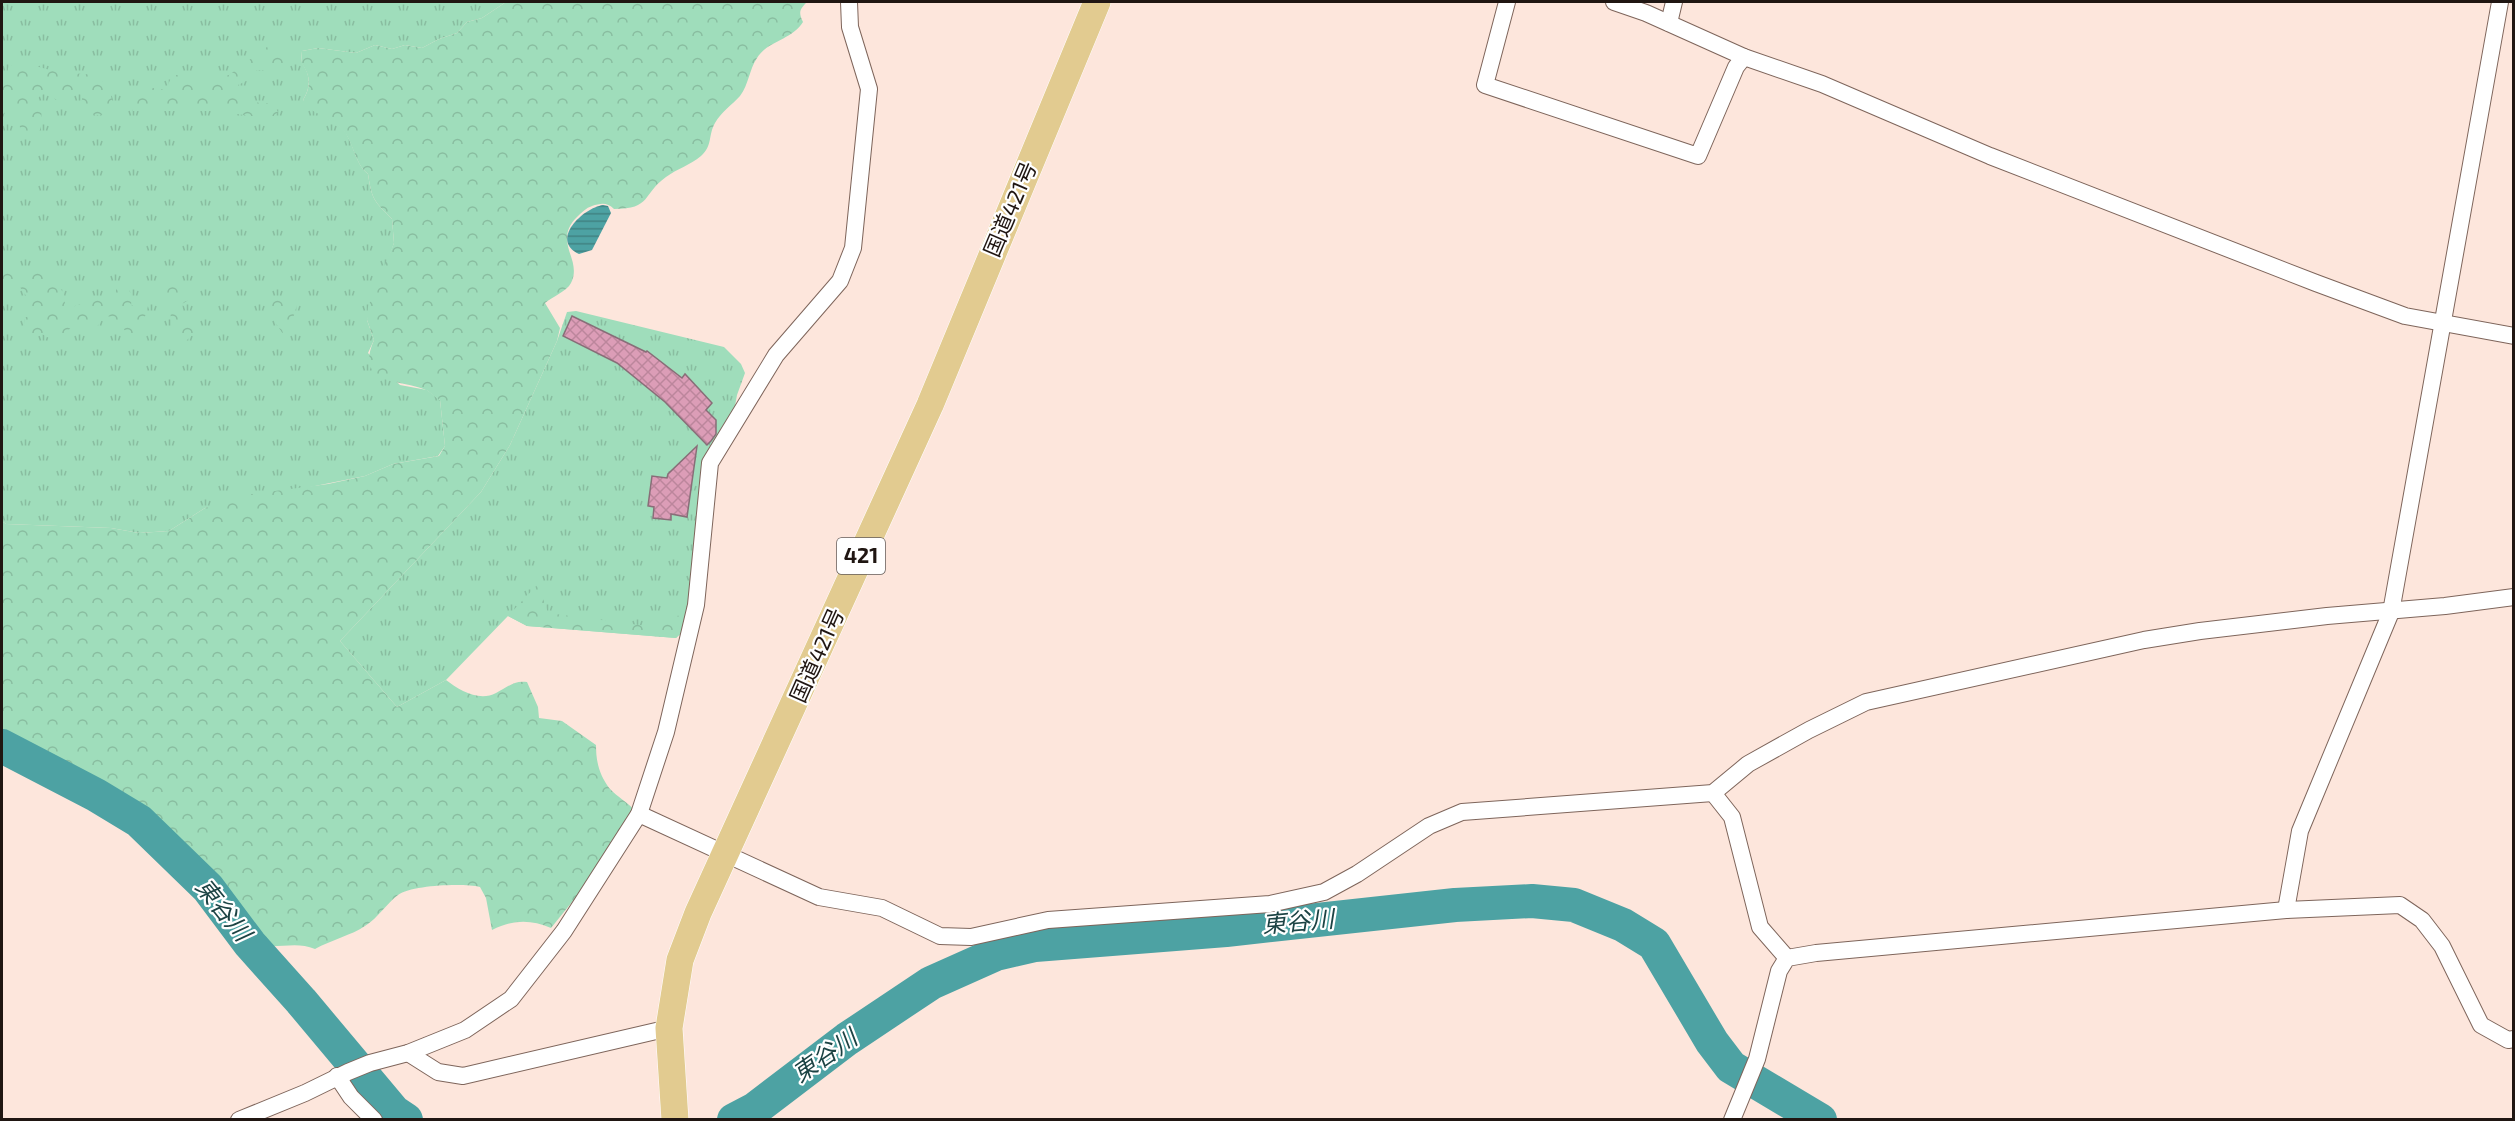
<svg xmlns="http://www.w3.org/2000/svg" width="2515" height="1121" font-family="'Exo 2','Noto Sans JP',sans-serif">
<defs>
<pattern id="grass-tufts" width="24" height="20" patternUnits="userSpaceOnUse" patternTransform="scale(1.5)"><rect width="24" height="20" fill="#9fddbb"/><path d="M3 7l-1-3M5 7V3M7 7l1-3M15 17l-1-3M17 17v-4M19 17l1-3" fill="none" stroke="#89bda0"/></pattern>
<pattern id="forest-crowns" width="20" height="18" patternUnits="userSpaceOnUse" patternTransform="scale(1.5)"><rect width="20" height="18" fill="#9fddbb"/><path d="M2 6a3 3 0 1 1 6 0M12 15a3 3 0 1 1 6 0" fill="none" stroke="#89bda0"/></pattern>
<pattern id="water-rules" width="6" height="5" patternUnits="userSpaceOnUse" patternTransform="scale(1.5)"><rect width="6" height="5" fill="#4da2a3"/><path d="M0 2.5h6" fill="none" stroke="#408383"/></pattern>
<pattern id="building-cross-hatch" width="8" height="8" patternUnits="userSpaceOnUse" patternTransform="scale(1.5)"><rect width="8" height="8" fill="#dc9db7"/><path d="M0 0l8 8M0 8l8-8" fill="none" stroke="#bc869c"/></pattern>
</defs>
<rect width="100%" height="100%" fill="#fde6dc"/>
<g fill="url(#grass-tufts)">
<path d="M2,2h504l-24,16 -15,4 -10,11 -18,6 -17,9 -17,-3 -13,4 -17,-4 -19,8 -38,-5 -16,3 -1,11c10,13 10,25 2,38 14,16 26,16 39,28 12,13 12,35 26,46 4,26 6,27 24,45l2,24 -27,77 7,20 -6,13 32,32 27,5 13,10 5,46 -7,10 -45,8 -28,12 -160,32 -36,23 -30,2 -28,-5 -105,-4 -4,-3z"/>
<path d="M576,311l148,36 17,17 4,9 -8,22 -4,22 -12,23 -33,182 -12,16 -149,-12 -19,-10 -62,64 -49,27 -57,-66 141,-149 29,-47 47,-104 10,-29z"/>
</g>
<g fill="url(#forest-crowns)">
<path d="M506,2h301c-7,7 -9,10 -4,20 -11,18 -36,19 -46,36 -8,12 -8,26 -17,38 -8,9 -19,16 -25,27 -7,12 -2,22 -14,33 -11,9 -24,13 -35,21 -24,17 -14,32 -52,32 -7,-7 -13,-6 -22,-3 -6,2 -10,6 -15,11 -25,25 6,42 -6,66 -4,8 -19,14 -26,20l15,25 -3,13 -47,104 -29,47 -141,149 57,66 49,-27c13,10 33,22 50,13 12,-6 18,-13 31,-11l11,25 1,11 23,3 34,24c0,16 3,30 14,44 7,8 18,13 25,22l-42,65 -42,52c-21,-9 -39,-8 -59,2l-6,-32 -6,-11c-17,-4 -68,-2 -82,8 -12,9 -19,22 -33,31 -13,9 -34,14 -50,23 -16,-7 -31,-2 -49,-3 -49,-57 -97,-115 -163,-153 -30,-17 -69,-29 -101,-42v-230l4,3 105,4 28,5 30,-2 36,-23 32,-12 91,-12 37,-8 28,-12 46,-8 6,-10 -5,-46c-4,-2 -8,-6 -12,-9 -23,-13 -75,-3 -54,-51l-7,-20 1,-13 26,-64 -2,-24c-18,-18 -20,-19 -24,-45 -14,-11 -14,-32 -26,-45 -10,-10 -25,-14 -36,-23l-3,-6c8,-13 8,-25 -2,-37l1,-12 16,-3 38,5 19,-8 17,4 13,-4 17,3 17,-9 18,-6 10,-11 15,-4z"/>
<path d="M267,47h9l10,5 4,7 -2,11c-10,3 -20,0 -31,0l-7,9 -12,6 1,8 20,10h14l5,9 -3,4h-25l-32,-5h-85l-2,-5 9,-20 26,4 6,-15h13l10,5 34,-5z"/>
<path d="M18,61l39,11 40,3 12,13 4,16c-9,16 -16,11 -31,7v-16l-6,-3 -20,8 -10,-9 -9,8 5,10 -2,21 -8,5 -12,-7 -2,-21 -6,-2 -6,4 -4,12v-38l5,-4 1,-11z"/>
<path d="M6,265l49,5 2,15 7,8 1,11 7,3 30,-10 13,5 4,-1 -4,-8 2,-5c7,-2 10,0 15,6l-1,12 6,-2 2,-6 6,-2 4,4c-2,15 -7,26 -17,37 -11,-7 -12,-21 -27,-21l-9,12 -24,-1 -14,12 -5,-4 -4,3 -7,-4 -5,3 -9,-3 -4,-9 1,-8h6l3,-4 -7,-16 -10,-14 -15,10v-20z"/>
<path d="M187,286l3,4v9l-8,5 3,20 9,3 1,5 -10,10h-8c-6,-9 -7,-24 -6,-34l-8,-8 -1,-9 8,-4z"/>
<path d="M284,295h8l6,7 -9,29 -6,3 -16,-24 1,-8z"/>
<path d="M538,584l10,29 114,15 2,-13 18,1 5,9 -4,7 -7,6 -149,-12 -19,-10z"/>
</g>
<path fill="url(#water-rules)" d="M603,205l5,1 3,7 -19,37 -13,4c-30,-14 4,-46 24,-49z"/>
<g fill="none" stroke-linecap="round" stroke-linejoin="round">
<g stroke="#4da2a3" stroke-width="34">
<path d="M2,746l94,49 43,26 69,67 42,56 51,57 93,111 12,8"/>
<path d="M734,1120l21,-11 92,-70 84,-56 65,-29 39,-9 191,-15 229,-25 77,-4 42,4 49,20 31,19 58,98 19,25 89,53"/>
</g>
</g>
<g fill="url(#building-cross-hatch)" stroke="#886e78" stroke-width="1.5">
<path d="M572,316l74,36 1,-1 35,27 3,-4 27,29 -6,7 10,10v14l-5,7 -4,4 -42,-43 -48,-39 -54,-27z"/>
<path d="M697,446l-10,71 -16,-3v6l-18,-2 1,-11 -6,-1 4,-30 15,2 1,-4z"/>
</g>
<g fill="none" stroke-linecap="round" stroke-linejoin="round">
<defs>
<g id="minor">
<path d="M1507,2l-22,83 213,71 38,-89 8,-10"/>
<path d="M1614,2l32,11 98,44 78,27 168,72 326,127 89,33 109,20"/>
<path d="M1669,23l5,-21"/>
<path d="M1713,793l19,24 28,110 27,31"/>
<path d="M639,814l180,83 63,11 58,28 31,1 77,-17 222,-16 54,-12 33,-18 72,-48 33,-14 251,-19 35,-29 61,-34 57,-28 278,-62 56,-9 127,-15 118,-10 69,-9"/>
<path d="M2286,910l14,-79 91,-219 109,-610"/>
<path d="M408,1053l30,19 25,4 206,-48"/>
<path d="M337,1076l14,21 23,23"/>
<path d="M239,1120l66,-27 43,-21 22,-9 38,-10 57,-23 46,-31 53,-68 75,-117 27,-82 30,-127 14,-142 66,-108 64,-74 13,-33 16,-159 -19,-62 -1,-25"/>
<path d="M1732,1120l25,-61 22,-88 8,-13 29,-5 470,-43 114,-5 22,15 20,26 39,79 27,15 6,-1"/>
</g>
<path id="trunk" d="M675,1120l-6,-92 11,-68 18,-47 232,-508 167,-403"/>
</defs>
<use href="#minor" stroke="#7e655b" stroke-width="18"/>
<use href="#trunk" stroke="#fff" stroke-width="28"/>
<use href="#minor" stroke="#fff" stroke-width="16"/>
<use href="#trunk" stroke="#e2cb90" stroke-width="27"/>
</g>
<g text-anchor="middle" stroke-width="4.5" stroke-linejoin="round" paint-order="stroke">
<rect fill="#fff" stroke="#635c59" stroke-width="1.5" x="837" y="538" width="48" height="36" rx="4.5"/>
<g font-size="21" font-weight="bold" fill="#201612">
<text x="861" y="563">421</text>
</g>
<g font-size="22" fill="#201612" stroke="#fff">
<text transform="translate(1010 209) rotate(-67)" y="8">国道421号</text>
<text transform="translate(817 655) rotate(-66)" y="8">国道421号</text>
</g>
<g font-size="24" font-style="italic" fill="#1c4344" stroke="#fff">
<text transform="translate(223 910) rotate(51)" y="8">東谷川</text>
<text transform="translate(1298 922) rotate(-5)" y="8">東谷川</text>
<text transform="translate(825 1056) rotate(-35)" y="8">東谷川</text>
</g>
</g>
<rect width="2515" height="1121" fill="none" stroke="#201612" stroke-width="6"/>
</svg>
